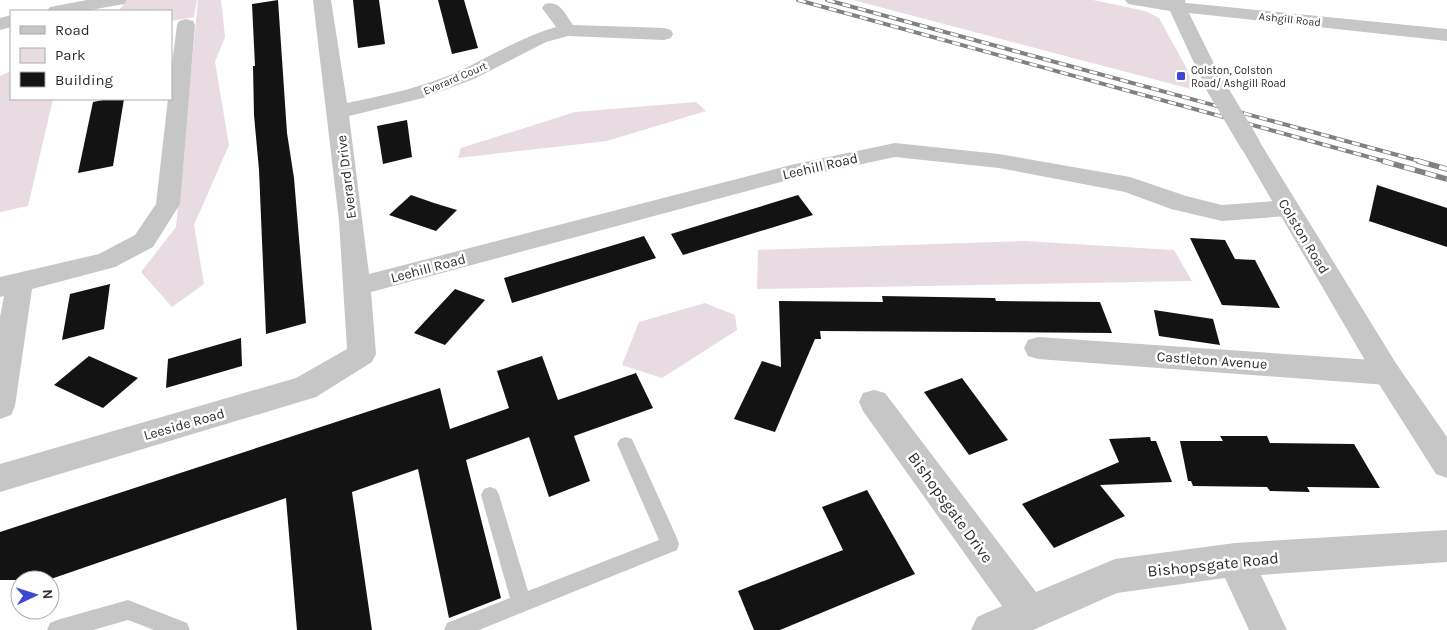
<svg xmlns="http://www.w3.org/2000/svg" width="1447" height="630" font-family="Karla,sans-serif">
<rect width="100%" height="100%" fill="#fff"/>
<g fill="#e9dbe2">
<path d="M126,0h71l-3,17 -23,4v-10h-52z"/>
<path d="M198,0h23l4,37 -10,25 14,83 -35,80 10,59 -32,23 -31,-35 35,-45z"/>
<path d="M853,0h240l52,11 14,7 27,49 9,23z"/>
<path d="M11,71v28h42l-25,107 -28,6v-136z"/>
<path d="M696,102l10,9 -99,30 -149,17 3,-10 114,-36z"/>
<path d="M1024,241l150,9 18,31 -435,8 1,-39z"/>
<path d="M705,303l30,12 2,15 -75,48 -40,-13 17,-43z"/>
</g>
<g fill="#131313">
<path d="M278,0l9,133 7,45 12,145 -40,11 -7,-164 -5,-55 -1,-49h2l-3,-62z"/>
<path d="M353,0h26l6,44 -27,4z"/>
<path d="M438,0h26l14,48 -26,6z"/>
<path d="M108,99h16l-11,67 -35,7 15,-71z"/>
<path d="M407,120l5,37 -29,7 -6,-38z"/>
<path d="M1377,185l70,23v39l-78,-26z"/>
<path d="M411,195l23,8 23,7 -21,21 -47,-16z"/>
<path d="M798,195l15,20 -130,40 -12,-21z"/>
<path d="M644,236l12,22 -144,45 -8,-25z"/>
<path d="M1190,238l35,2 10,19 20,1 25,48 -58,-3z"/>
<path d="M110,284l-6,45 -42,11 8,-46z"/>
<path d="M455,289l30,11 -40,45 -31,-12z"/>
<path d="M882,296l113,2 1,3 104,1 12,31 -292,-2 1,8h-6l-40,93 -41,-13 28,-58 19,6 -2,-66 104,1z"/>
<path d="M1154,310l59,9 7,26 -61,-9z"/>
<path d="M241,338l1,28 -76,22 2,-29z"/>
<path d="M89,356l49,22 -35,30 -49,-23z"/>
<path d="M542,356l16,44 78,-27 17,35 -79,28 16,45 -41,16 -20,-60 -63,23 35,138 -52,20 -31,-149 -66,23 20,138h-75l-11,-132 -238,82h-48v-48l440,-144 10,41 59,-21 -12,-37z"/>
<path d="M962,378l46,62 -39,15 -45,-63z"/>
<path d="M1220,436h47l3,7 84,1 26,44 -73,-1 3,5 -40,-1 -3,-4 -74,-1 -2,-5h-3l-8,-40h43z"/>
<path d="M1150,437l1,4h5l16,41 -72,3 25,31 -71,32 -32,-44 97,-42 -10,-23z"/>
<path d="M867,490l48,84 -135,56h-26l-16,-39 105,-41 -21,-43z"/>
</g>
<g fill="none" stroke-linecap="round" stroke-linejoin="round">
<g fill="#c6c6c6" fill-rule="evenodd">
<path d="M626,437l6,2 45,99 2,6 -2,6 -198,80h-35l3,-7 63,-25 -29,-103 3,-6 6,-2 6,2 3,6 29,96 131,-51 -42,-96 3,-5z"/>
<path d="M128,600l59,23 3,7h-36l-26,-10 -35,10h-46l3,-7 7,-3z"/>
</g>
<g fill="#c6c6c6" fill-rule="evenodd">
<path d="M87,0h40l-3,4 -39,7h-38l3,-4z"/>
<path d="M313,0h18l16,103c39,-8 78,-16 114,-33 32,-15 61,-33 95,-43l-14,-19 3,-4c15,-4 20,10 28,21l91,3 7,2 2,4 -2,4 -7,2 -96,-4 -22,6 -72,37 -51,19 -74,18 20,158 426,-110 100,-21 104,11 131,23 56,19 36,9 65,-5 9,2 3,6 -3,6 -9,2 -65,5 -51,-12 -46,-17 -126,-24 -104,-11 -99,21 -425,114 5,62 -4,8 -56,35 -316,95v-28l296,-86 51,-29 -8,-128z"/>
<path d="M1177,2l270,27v12l-276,-30 -3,-4 3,-4z"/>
<path d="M11,15v12l-11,3v-12z"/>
<path d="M186,19l7,2 2,4 -15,179 -27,43 -38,20 -83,22 -17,117 -4,9 -11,4v-102l4,-21 -4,1v-20l99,-23 36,-19 21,-31 12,-105h3v-27l6,-47 2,-4z"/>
<path d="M1038,337l349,24 10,4 5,8 -5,8 -10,4 -349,-26 -10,-3 -4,-8 4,-8z"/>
<path d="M874,390l11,3 151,199 79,-33 120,-16 212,-13v32l-186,13 26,55h-38l-24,-52 -108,15 -84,37h-62l6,-13 25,-11 -139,-195 -4,-9 4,-9z"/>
</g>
<g fill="#c6c6c6" fill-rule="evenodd">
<path d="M1125,0h60l1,7 36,73 -3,4 -7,2 -7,-2 -3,-4 -32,-69 -42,-7z"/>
<path d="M1250,137l8,2 3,5 136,221 50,72v41l-11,-4 -59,-93 -138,-237 3,-5z"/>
</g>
<defs>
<g id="rail-far1">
<path d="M798,0l589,162"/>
<path d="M827,0l596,162"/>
</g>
<g id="rail">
<path d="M1383,161l64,18"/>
<path d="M1418,161l29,8"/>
</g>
</defs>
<use href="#rail-far1" stroke="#818181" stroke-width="4"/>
<use href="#rail" stroke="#818181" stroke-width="5.5"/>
<use href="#rail-far1" stroke="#fff" stroke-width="2.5" stroke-dasharray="8" stroke-linecap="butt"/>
<use href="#rail" stroke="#fff" stroke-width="4" stroke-dasharray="11" stroke-linecap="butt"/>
<path stroke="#c6c6c6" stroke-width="20" d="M1212,80l38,64"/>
</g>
<rect fill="#3d48d5" stroke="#fff" stroke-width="2" x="1176" y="71" width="10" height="10" rx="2.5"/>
<g text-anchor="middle" stroke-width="5" stroke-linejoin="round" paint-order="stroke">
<g font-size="11" fill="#2c2c2c" stroke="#fff">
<text transform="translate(1290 19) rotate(6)" y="4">Ashgill Road</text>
<text transform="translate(455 78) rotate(-23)" y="4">Everard Court</text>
</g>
<g font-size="11" fill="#2c2c2c" stroke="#fff" text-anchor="start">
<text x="1191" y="74">Colston, Colston<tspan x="1191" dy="13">Road/ Ashgill Road</tspan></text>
</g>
<g font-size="14" fill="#2c2c2c" stroke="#fff">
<text transform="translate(820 166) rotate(-13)" y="5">Leehill Road</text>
<text transform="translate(346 177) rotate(-97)" y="5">Everard Drive</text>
<text transform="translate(1304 236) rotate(59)" y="5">Colston Road</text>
<text transform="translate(428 268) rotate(-15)" y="5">Leehill Road</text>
<text transform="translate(1212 360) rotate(4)" y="5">Castleton Avenue</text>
<text transform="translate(184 424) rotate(-16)" y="5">Leeside Road</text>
</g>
<g font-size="16" fill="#2c2c2c" stroke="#fff">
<text transform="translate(951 507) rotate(54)" y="6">Bishopsgate Drive</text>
<text transform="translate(1213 564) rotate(-6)" y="6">Bishopsgate Road</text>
</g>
</g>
<rect x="10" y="10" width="162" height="90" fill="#ffffff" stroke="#ababab"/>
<rect x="20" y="26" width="25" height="8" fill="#c6c6c6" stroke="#ababab"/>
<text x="55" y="35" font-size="15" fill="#2c2c2c">Road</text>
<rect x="20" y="48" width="25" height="15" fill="#e9dbe2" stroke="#ababab"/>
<text x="55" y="60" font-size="15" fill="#2c2c2c">Park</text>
<rect x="20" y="72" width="25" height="15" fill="#131313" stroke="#ababab"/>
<text x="55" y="85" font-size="15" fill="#2c2c2c">Building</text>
<g transform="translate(35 595) rotate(86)"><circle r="24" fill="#ffffff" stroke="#ababab"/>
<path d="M0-4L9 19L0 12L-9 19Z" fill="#3d48d5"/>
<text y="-8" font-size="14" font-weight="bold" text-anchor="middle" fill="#2c2c2c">N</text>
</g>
</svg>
